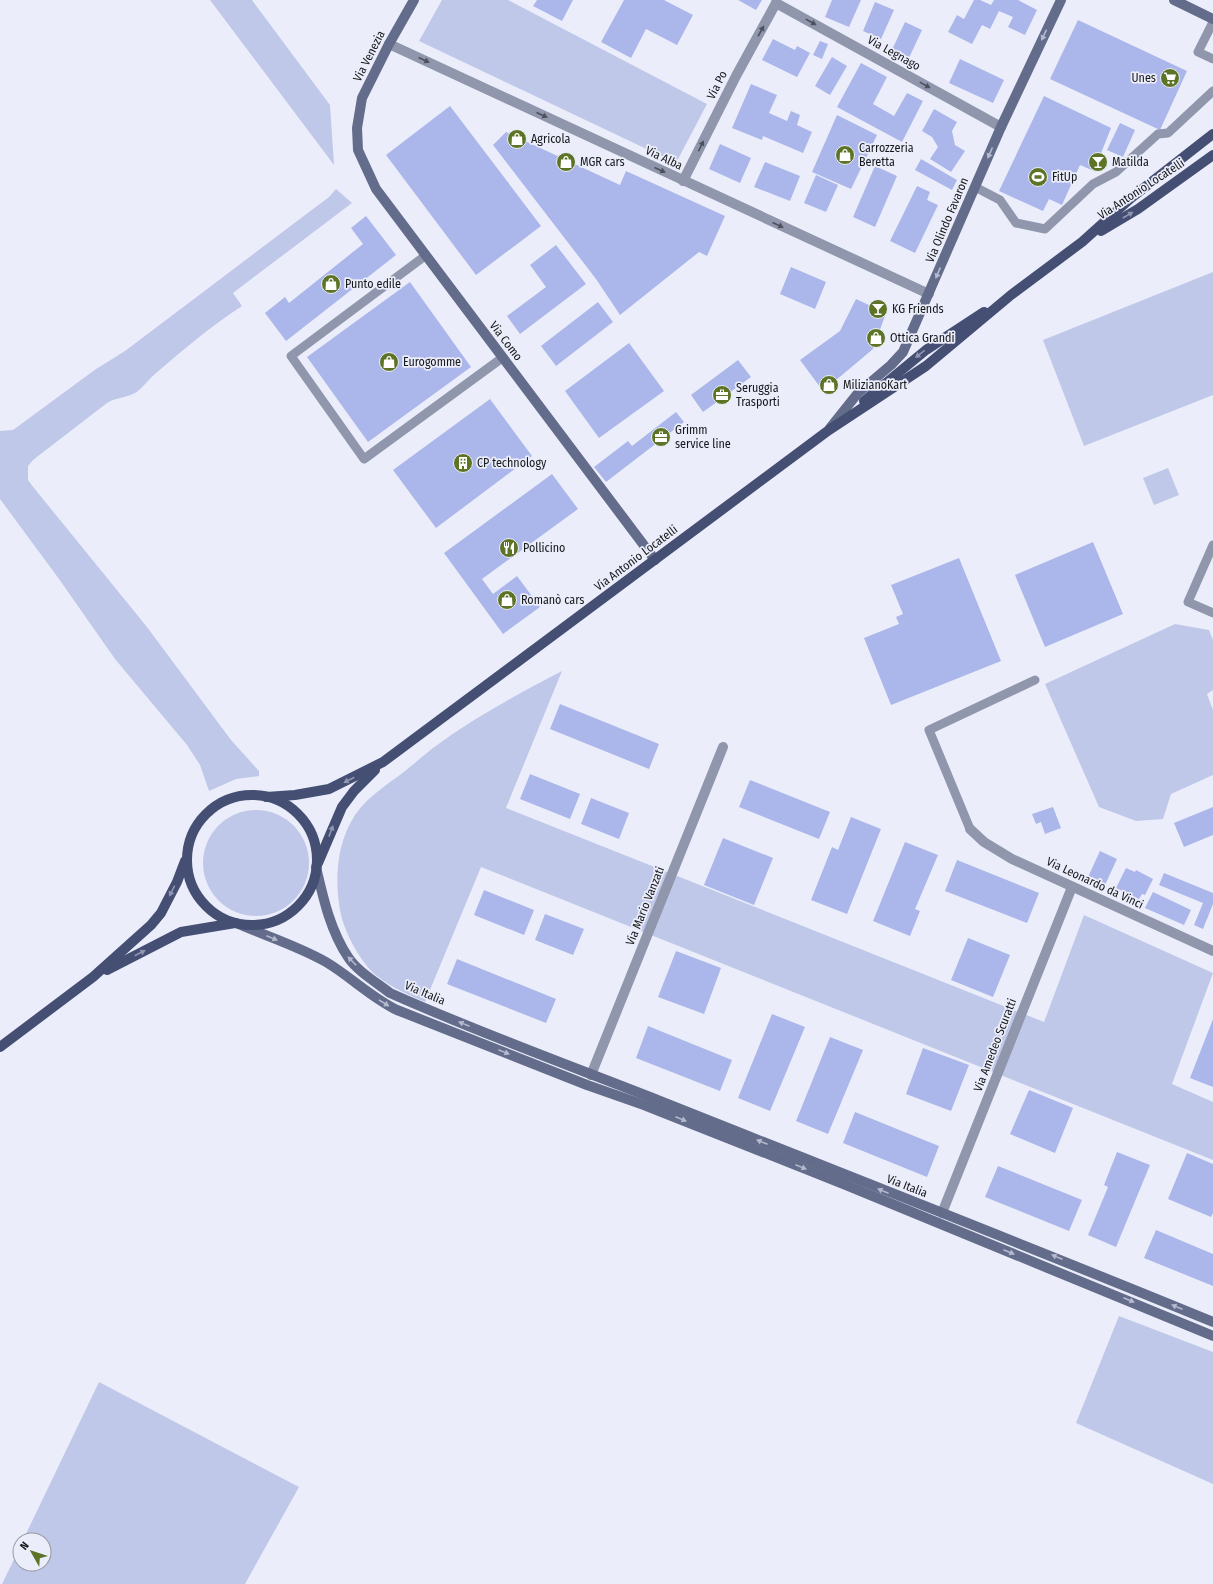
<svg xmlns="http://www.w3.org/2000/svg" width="1213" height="1584" font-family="'Fira Sans Condensed',sans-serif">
<rect width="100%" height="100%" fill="#ebeefa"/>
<g fill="#c0c8e9">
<path d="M210,0h42l78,105 4,60z"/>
<path d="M442,0h66l199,104 -31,59 -257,-122z"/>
<path d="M336,189l16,14 -119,90 9,13c-31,20 -59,44 -87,68 -6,5 -11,12 -17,17 -9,7 -22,6 -31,12l-74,57 -5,6v14l6,8 113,139 84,113 28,31v5l-23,3 -27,12 -9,-26 -13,-20 -72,-86 -56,-80 -59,-80v-68l13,-1 83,-61 29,-18 204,-154z"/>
<path d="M1213,272v123l-129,51 -41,-106z"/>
<path d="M1168,468l11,27 -25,10 -11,-27z"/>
<path d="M1175,624l34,6 4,10v50l-6,4 6,16v65l-42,19 -8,25 -27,2 -37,-14 -54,-123z"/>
<path d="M562,671l-56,137 538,214 40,-107 129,58 -41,111 41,18v58l-732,-293 -56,135c-17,-7 -34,-15 -48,-26 -15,-11 -32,-43 -36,-61 -7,-33 -5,-71 14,-100 13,-19 32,-30 50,-44 9,-7 18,-15 28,-23 40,-30 85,-54 129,-77z"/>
<circle cx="256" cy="863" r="53"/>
<path d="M1119,1316l94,36v132l-137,-61z"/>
<path d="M99,1382l200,105 -54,97h-243l18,-37v17h24v-24h-21z"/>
</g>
<g fill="#abb7ea">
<path d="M537,0h36l-11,21 -29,-15z"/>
<path d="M624,0h40l29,15 -16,30 -31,-16 -15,29 -30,-16z"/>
<path d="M738,0h24l-6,10z"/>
<path d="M832,0h29l-12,27 -24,-10z"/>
<path d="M974,0h6l11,5 3,-5h24l19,10 -12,25 -17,-8 5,-10 -14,-6 -9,18 -8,-4 -10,19 -24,-12 9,-17 7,4z"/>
<path d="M875,2l19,8 -13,29 -18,-8z"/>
<path d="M1078,20l109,51 -27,59 -110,-51z"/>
<path d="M905,22l17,8 -14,30 -17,-8z"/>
<path d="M773,39l22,11 2,-4 13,7 -13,24 -35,-17z"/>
<path d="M820,41l8,3 -6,15 -9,-4z"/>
<path d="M832,57l15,9 -17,29 -15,-9z"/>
<path d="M960,59l44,21 -11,23 -44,-20z"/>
<path d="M861,63l26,14 -14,27 21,12 13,-23 16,8 -21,41 -65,-35z"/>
<path d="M751,84l26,11 -8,18 18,8 4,-10 9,4 -3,10 15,7 -9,21 -40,-17 -1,4 -30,-12z"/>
<path d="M1044,96l67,32 -17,43 -14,-6 -18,40 -13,-6 -6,12 -44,-20z"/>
<path d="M450,106l91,120 -65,49 -90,-120z"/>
<path d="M934,109l23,13 -5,9 3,14 10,6 -14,21 -21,-13 8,-12 -6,-10 -10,-6z"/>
<path d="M837,115l40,20 -26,54 -39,-17z"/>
<path d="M1120,123l15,7 -12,27 -16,-7z"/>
<path d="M506,132l114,53 6,-14 99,45 -18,40 -8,-4 -79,63 -24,-36 -103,-134z"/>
<path d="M720,144l31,14 -11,25 -31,-14z"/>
<path d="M921,159l36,21 -5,10 -37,-20z"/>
<path d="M765,162l35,14 -10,25 -36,-14z"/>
<path d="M875,166l22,10 -22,51 -22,-10z"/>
<path d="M816,175l22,10 -12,27 -22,-9z"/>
<path d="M917,186l13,6 -3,8 11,5 -23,48 -25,-12z"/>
<path d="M366,216l30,39 -110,86 -21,-28 20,-16 4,6 74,-59 -12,-16z"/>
<path d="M556,245l30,39 -66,50 -13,-18 39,-29 -16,-22z"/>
<path d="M791,267l35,15 -11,27 -35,-15z"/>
<path d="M410,282l61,85 -103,75 -61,-85z"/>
<path d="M856,299l30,14 -13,36 -50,42 -23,-31 40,-29z"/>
<path d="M598,302l15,20 -57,44 -15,-20z"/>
<path d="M629,343l35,48 -65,47 -34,-47z"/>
<path d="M738,360l13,17 -48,35 -12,-17z"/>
<path d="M490,399l42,57 -96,72 -43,-58z"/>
<path d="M676,412l8,10 -78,60 -12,-15 34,-26 4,5z"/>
<path d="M552,474l26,35 -96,70 11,15 24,-18 23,31 -37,27 -59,-81z"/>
<path d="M1093,542l30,72 -78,33 -30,-72z"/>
<path d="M959,558l42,103 -110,44 -27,-67 35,-14 -3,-7 7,-3 -12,-29z"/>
<path d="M560,704l99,40 -10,25 -99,-40z"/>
<path d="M530,774l50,20 -10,25 -50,-20z"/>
<path d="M750,780l80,32 -11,27 -80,-32z"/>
<path d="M591,798l38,15 -10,26 -38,-15z"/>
<path d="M1053,807l8,21 -16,6 -4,-12 -5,2 -4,-10z"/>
<path d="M1213,807v28l-29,12 -10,-24z"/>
<path d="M851,817l30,12 -34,85 -36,-14 21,-53 6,3z"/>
<path d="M723,838l50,20 -19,47 -50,-20z"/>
<path d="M905,842l33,13 -23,54 5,2 -10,25 -37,-15z"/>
<path d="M1100,851l17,8 -12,26 -17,-8z"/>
<path d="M957,860l82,33 -12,30 -82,-32z"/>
<path d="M1126,868l9,4 1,-2 17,9 -8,16 -3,-1 -3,5 -23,-11z"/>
<path d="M1164,873l49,20v11l-10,25 -9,-4 9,-22 -44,-18z"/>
<path d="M484,890l50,20 -10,25 -50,-20z"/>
<path d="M1153,892l38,18 -7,15 -39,-17z"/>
<path d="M545,914l39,15 -11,26 -38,-15z"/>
<path d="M968,938l42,17 -17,42 -42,-17z"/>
<path d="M676,951l45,17 -17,46 -46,-17z"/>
<path d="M457,959l99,40 -10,24 -99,-39z"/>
<path d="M772,1014l33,13 -35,84 -32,-13z"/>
<path d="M1213,1019v68l-23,-9z"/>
<path d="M648,1026l84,34 -12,31 -84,-33z"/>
<path d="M830,1037l33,13 -35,84 -32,-13z"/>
<path d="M923,1048l46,17 -18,46 -45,-17z"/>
<path d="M1029,1090l44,18 -18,45 -45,-19z"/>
<path d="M855,1112l84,34 -12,31 -84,-34z"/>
<path d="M1117,1152l33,13 -34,82 -28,-12 20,-48 -4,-2z"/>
<path d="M1187,1153l26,11v49l-2,4 -43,-18z"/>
<path d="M998,1166l84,34 -13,31 -84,-34z"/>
<path d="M1156,1230l57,24v32l-69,-28z"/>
</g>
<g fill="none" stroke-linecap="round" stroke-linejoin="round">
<g stroke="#9096ac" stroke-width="9">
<path d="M1213,22l-15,30 15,7"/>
<path d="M975,187l25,13 16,23 29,6 48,-45 23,-12 42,-38 10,-1 45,-42"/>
<path d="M425,256l-134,100 73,103 138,-101"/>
<path d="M1213,545l-25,57 25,11"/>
<path d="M970,829l-41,-99 106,-50"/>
</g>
<g stroke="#9096ac" stroke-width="10">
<path d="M776,3l225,124"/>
<path d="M389,44l540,250"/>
<path d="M683,181l53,-105 40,-73"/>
<path d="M970,829l14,13 28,17 201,92"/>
<path d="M591,1075l132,-328"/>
<path d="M942,1213l130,-326"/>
</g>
<g stroke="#646c8b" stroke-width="10">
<path d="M414,0l-25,44 -27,54 -5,30 1,22 18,39 279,371"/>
<path d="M1174,0l39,19"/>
<path d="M830,428l28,-35 33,-28 12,-13 98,-225 60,-127"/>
<path d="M316,867c7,30 14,63 32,90 9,14 28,25 42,36 85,38 173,70 260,104 188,75 376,148 563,225"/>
<path d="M236,923c30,13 62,23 90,39 25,15 46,36 71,48l190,75 57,20 202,80 367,151"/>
</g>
<g stroke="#454e73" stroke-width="10">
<path d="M1101,231l37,-22 75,-54"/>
<path d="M864,401l62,-51 58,-38"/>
<circle cx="252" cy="860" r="65"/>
<path d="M266,797l29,-2 34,-6 54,-27 446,-332 97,-64 85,-71 71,-53 49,-44 82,-64"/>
<path d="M318,863l24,-56 12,-16 21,-21"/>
<path d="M107,970l74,-38 54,-9"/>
<path d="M0,1047l93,-70 58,-52 10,-12 16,-31 8,-21"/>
</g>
</g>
<defs><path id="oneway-solid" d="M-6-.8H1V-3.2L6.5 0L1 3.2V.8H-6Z"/></defs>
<g fill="#4d515d">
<use href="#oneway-solid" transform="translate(811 22) rotate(29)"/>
<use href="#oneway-solid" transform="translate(761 31) rotate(-61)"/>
<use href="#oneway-solid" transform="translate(424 60) rotate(25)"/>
<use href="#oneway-solid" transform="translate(925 85) rotate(29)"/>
<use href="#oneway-solid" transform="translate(542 115) rotate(25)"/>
<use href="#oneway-solid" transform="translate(701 146) rotate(-64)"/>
<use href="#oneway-solid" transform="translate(660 170) rotate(25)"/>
<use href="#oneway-solid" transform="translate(778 225) rotate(25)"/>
</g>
<g fill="#b5bace">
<use href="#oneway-solid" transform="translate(1044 35) rotate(115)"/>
<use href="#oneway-solid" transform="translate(990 153) rotate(114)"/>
<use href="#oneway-solid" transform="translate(938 273) rotate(113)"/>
<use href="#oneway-solid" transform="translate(272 938) rotate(22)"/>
<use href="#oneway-solid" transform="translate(352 961) rotate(-134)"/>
<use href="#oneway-solid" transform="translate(384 1003) rotate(32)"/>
<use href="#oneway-solid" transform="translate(464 1024) rotate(-158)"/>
<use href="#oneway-solid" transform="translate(504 1052) rotate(22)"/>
<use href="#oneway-solid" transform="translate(681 1119) rotate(22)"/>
<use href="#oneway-solid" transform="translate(762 1142) rotate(-158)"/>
<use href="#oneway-solid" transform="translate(801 1167) rotate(22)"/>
<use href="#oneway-solid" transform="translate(883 1191) rotate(-158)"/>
<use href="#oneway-solid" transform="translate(1009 1252) rotate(23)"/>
<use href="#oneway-solid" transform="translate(1057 1257) rotate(-158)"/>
<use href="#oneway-solid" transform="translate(1129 1300) rotate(23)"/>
<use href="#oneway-solid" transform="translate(1177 1307) rotate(-158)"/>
</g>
<g fill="#9096b0">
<use href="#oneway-solid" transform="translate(1128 215) rotate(-30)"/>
<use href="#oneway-solid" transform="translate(920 354) rotate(142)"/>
<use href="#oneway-solid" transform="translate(349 780) rotate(153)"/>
<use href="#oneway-solid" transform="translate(331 831) rotate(-70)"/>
<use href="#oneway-solid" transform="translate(172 891) rotate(117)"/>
<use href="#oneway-solid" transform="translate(140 953) rotate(-27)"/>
</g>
<defs>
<symbol id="supermarket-disc" viewBox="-11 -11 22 22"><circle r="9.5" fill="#5d7426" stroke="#ebeefa"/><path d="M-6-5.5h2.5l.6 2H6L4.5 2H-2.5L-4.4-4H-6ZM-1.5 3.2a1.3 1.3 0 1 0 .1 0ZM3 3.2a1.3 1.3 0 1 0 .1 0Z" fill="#fff"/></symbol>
<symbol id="shop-disc" viewBox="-11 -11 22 22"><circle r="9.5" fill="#5d7426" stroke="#ebeefa"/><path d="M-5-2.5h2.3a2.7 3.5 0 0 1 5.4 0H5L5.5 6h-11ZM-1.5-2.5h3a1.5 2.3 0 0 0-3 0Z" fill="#fff"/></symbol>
<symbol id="bar-disc" viewBox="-11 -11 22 22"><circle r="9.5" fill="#5d7426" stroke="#ebeefa"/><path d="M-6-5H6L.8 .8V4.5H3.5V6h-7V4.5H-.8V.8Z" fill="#fff"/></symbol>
<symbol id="stadium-disc" viewBox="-11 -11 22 22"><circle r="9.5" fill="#5d7426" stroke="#ebeefa"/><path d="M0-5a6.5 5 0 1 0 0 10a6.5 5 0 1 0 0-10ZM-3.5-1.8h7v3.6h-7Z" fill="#fff"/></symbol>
<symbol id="office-disc" viewBox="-11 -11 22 22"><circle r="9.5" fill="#5d7426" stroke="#ebeefa"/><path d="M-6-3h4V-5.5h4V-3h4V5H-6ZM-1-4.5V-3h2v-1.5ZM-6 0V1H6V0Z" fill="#fff"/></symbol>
<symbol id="building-disc" viewBox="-11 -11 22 22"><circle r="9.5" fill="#5d7426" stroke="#ebeefa"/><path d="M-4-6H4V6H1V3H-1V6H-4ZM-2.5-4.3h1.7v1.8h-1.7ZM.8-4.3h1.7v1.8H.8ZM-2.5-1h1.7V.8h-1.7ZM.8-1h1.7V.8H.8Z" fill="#fff"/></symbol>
<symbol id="restaurant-disc" viewBox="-11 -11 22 22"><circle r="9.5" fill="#5d7426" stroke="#ebeefa"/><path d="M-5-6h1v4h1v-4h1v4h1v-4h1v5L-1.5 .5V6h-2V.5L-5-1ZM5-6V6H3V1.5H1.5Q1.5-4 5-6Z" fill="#fff"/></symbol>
</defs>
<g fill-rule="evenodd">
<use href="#supermarket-disc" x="1159" y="67" width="22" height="22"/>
<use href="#shop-disc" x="506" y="128" width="22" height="22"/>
<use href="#shop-disc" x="834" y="144" width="22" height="22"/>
<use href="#shop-disc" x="555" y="151" width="22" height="22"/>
<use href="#bar-disc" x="1087" y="151" width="22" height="22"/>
<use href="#stadium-disc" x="1027" y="166" width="22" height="22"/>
<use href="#shop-disc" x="320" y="273" width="22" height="22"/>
<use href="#bar-disc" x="867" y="298" width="22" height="22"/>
<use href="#shop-disc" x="865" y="327" width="22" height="22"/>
<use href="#shop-disc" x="378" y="351" width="22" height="22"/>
<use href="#shop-disc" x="818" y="374" width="22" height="22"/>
<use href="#office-disc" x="711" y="384" width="22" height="22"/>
<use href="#office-disc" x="650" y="426" width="22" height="22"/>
<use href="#building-disc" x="452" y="452" width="22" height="22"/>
<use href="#restaurant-disc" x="498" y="537" width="22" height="22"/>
<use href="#shop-disc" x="496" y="589" width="22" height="22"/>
</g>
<g text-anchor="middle" stroke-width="3.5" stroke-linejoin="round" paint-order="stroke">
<g font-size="12" fill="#16181c" stroke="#ebeefa">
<text transform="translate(894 53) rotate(29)" y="4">Via Legnago</text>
<text transform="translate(369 56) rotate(-63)" y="4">Via Venezia</text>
<text transform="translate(717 85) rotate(-63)" y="4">Via Po</text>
<text transform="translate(664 158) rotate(25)" y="4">Via Alba</text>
<text transform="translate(1141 189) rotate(-33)" y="4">Via Antonio Locatelli</text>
<text transform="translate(947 220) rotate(-67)" y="4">Via Olindo Favaron</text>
<text transform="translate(506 341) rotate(53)" y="4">Via Como</text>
<text transform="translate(636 558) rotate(-37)" y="4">Via Antonio Locatelli</text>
<text transform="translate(1095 883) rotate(25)" y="4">Via Leonardo da Vinci</text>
<text transform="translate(645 906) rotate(-68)" y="4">Via Mario Vanzati</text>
<text transform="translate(425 993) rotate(23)" y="4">Via Italia</text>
<text transform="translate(995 1045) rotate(-69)" y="4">Via Amedeo Scuratti</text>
<text transform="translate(907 1186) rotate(21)" y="4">Via Italia</text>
</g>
<g font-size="12" fill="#16181c" stroke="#ebeefa" text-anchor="start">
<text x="1156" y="82" text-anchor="end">Unes</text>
<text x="531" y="143">Agricola</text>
<text x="859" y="152">Carrozzeria<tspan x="859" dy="14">Beretta</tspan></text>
<text x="580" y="166">MGR cars</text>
<text x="1112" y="166">Matilda</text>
<text x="1052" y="181">FitUp</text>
<text x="345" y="288">Punto edile</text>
<text x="892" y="313">KG Friends</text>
<text x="890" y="342">Ottica Grandi</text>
<text x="403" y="366">Eurogomme</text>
<text x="843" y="389">MilizianoKart</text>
<text x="736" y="392">Seruggia<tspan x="736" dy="14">Trasporti</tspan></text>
<text x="675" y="434">Grimm<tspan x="675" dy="14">service line</tspan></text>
<text x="477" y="467">CP technology</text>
<text x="523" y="552">Pollicino</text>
<text x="521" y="604">Romanò cars</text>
</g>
</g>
<g transform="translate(32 1552) rotate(309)"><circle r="19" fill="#ebeefa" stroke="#9698a1"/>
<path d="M0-3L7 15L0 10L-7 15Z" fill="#5d7426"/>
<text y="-6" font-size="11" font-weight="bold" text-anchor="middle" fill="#16181c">N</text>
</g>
</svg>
